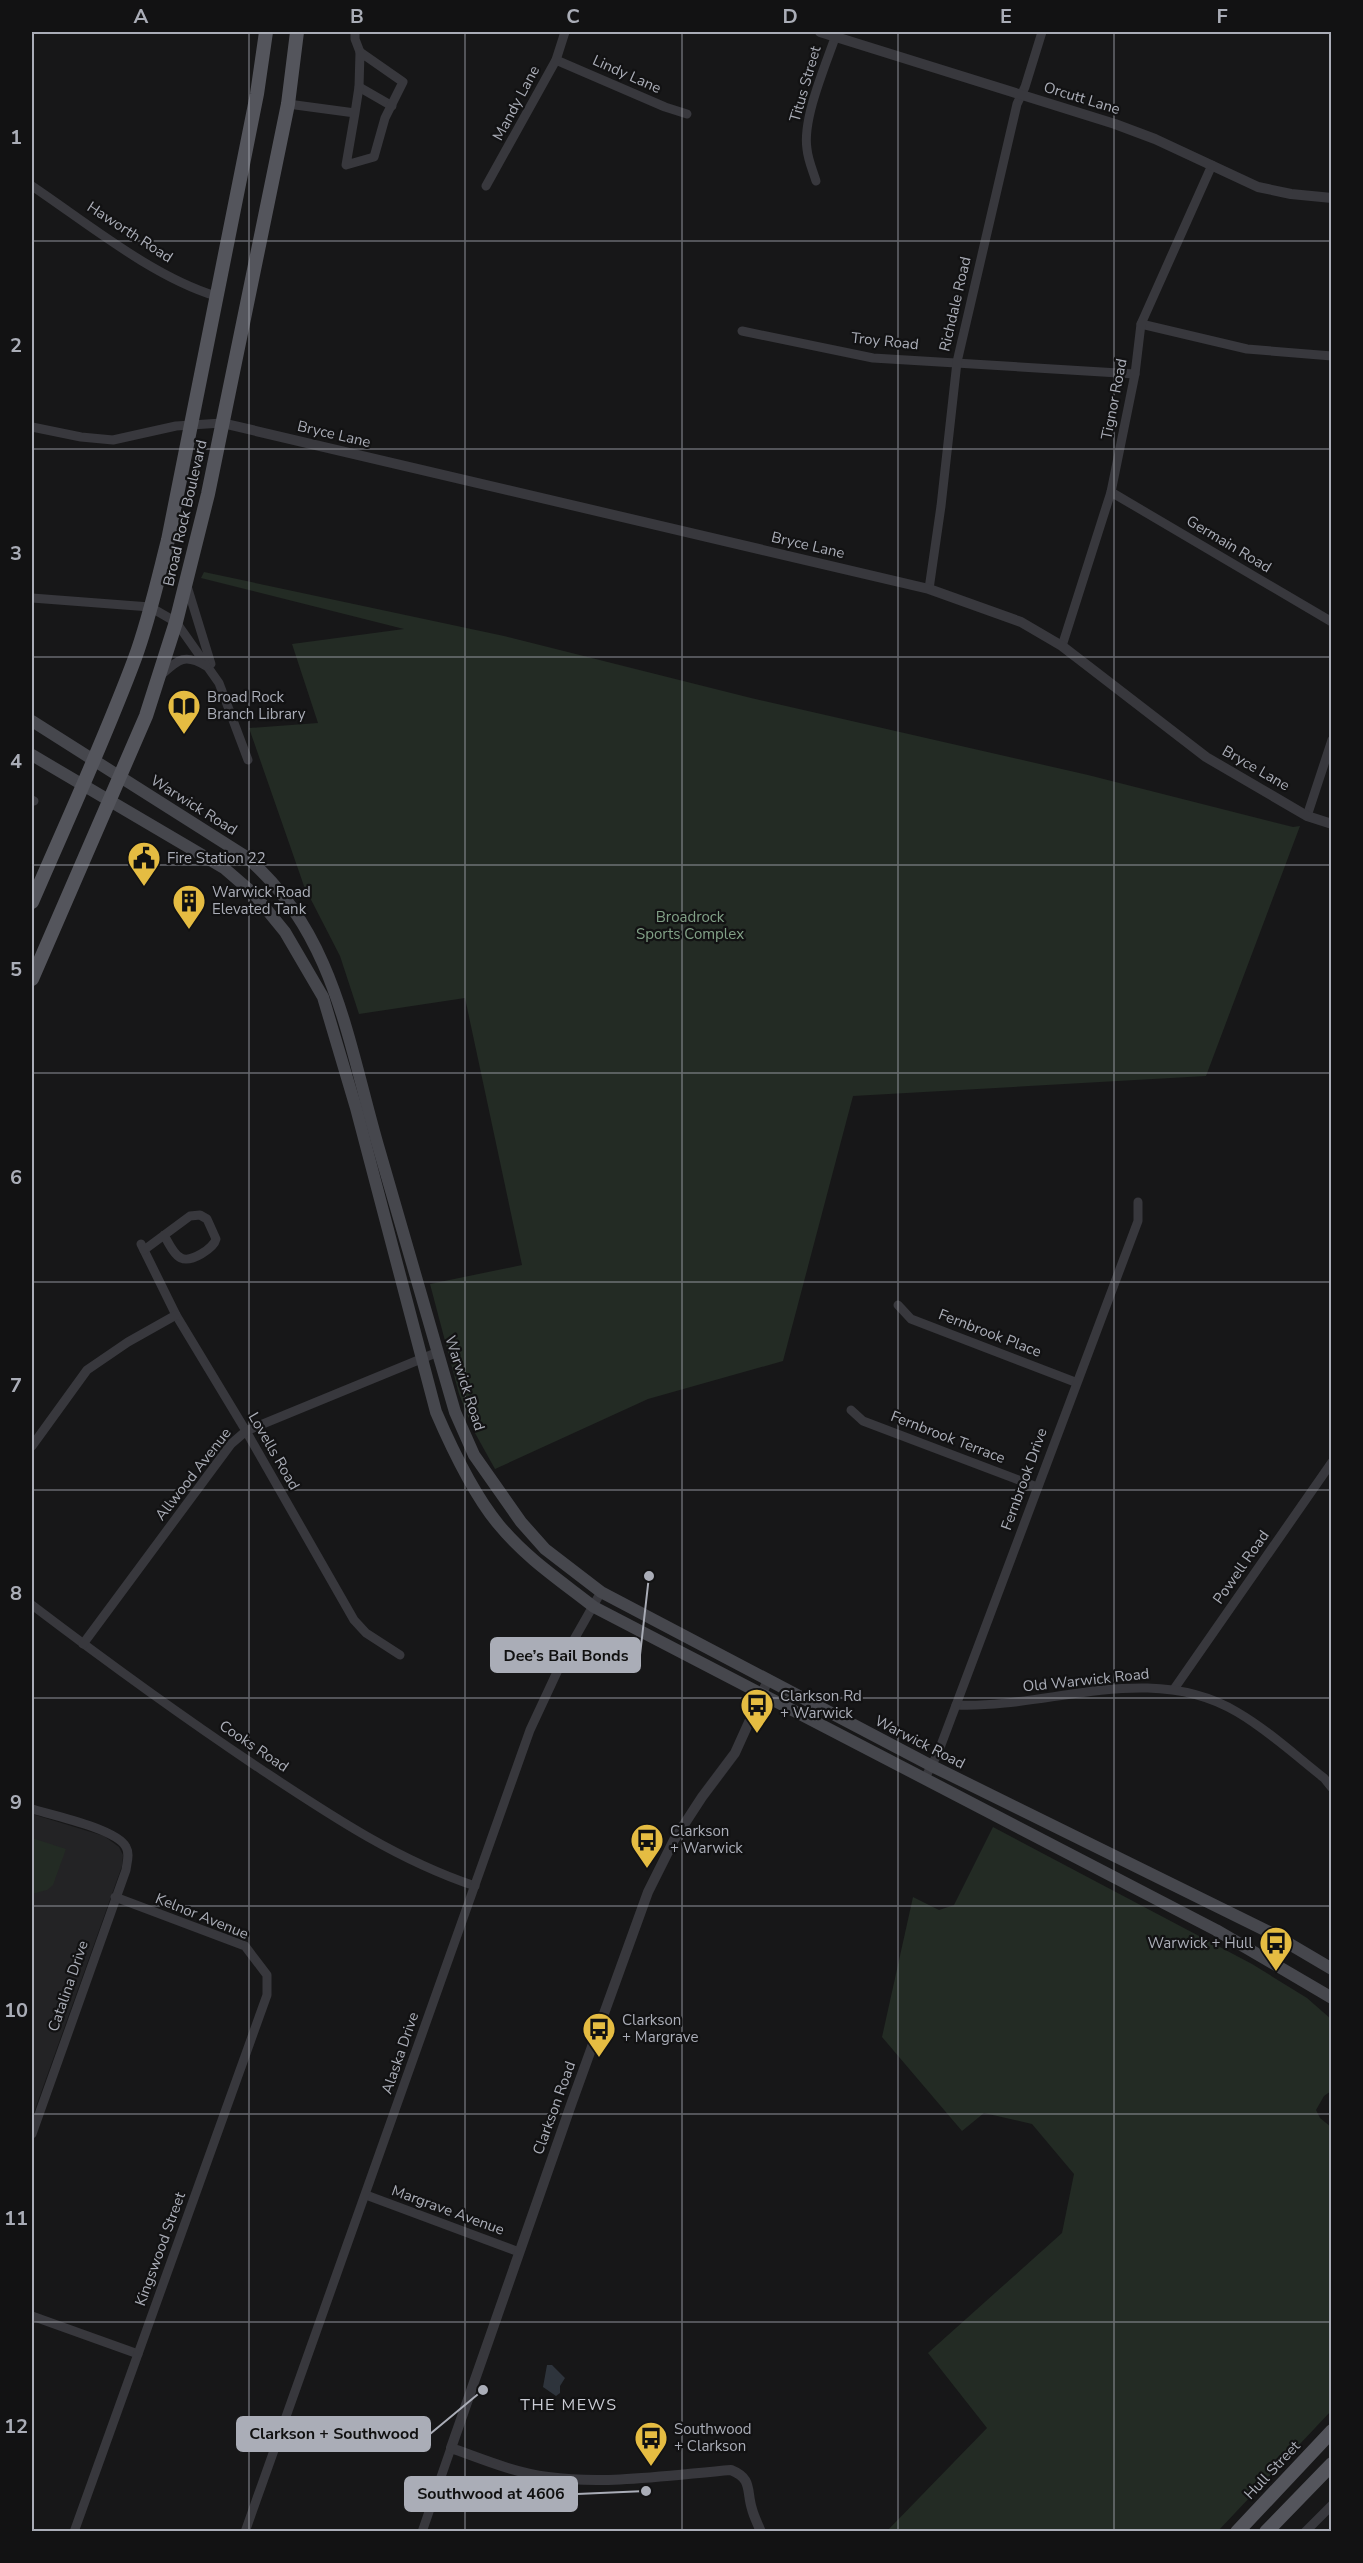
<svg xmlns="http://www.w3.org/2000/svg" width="1363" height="2563" font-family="'Nunito Sans',sans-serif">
<rect width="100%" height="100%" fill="#171718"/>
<path fill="#232325" d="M32,1814l72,22 15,11 4,8 -1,11 -90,252z"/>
<g fill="#232b24">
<path d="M204,572l300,64 247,62 337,77 205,52 7,-1 -94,250 -353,20 -70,265 -135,38 -153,70 -20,-36 -16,-39 -29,-110 92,-19 -57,-267 -106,16 -19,-58 -36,-70 -55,-158 69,-5 -26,-79 112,-15 -203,-51z"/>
<path d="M993,1827l259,137 55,34 24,21v72l-7,5 -8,14 4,8 11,9v284l-113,120h-331l100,-103 -59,-75 134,-120 12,-59 -42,-50 -48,-11 -22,18 -80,-94 31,-140 26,13 15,-5z"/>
<path d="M32,1838l34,11 -13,36 -6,5 -15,4z"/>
</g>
<path fill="#2e343c" d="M547,2365h5l13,13 -5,8v7l-4,3 -13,-9z"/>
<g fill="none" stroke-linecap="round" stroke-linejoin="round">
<g stroke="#38383d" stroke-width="9">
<path d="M355,32v7l5,13"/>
<path d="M556,60l109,47 22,7"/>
<path d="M359,87l33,19"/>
<path d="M288,104l67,9 -9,52 28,-8 11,-39 18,-36 -43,-30 -1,35 -4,26"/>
<path d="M816,181c-3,-10 -8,-21 -9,-32 -5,-31 20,-87 30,-117"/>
<path d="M32,186c55,37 121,91 184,110"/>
<path d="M486,186l70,-126 9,-28"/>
<path d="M1141,324l106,25 85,7"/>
<path d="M742,331l131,27 262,16"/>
<path d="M32,427l49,10 32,3 63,-14 46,-3"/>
<path d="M1111,492l221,130"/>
<path d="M187,586l24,78"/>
<path d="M929,589l12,-83 16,-144 60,-258 8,-17 17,-55"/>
<path d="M32,598l118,9 26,15 43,61 29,77"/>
<path d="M1062,646l49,-154 24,-118 6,-50 71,-159"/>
<path d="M159,677c18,-16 24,-25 47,-11"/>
<path d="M32,800l2,1"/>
<path d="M1307,816l25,-76"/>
<path d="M141,1244l35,71 70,116 108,189 12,13 34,22"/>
<path d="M144,1250l46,-34 10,-1 7,4 9,20c-2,9 -25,24 -35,19 -7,-3 -13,-16 -17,-23"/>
<path d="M898,1305l13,14 164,63"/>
<path d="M851,1410l12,11 174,66"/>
<path d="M32,1446l55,-76 41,-28 48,-27"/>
<path d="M32,1605c75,57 152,113 230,165 68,45 135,90 213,116"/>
<path d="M83,1644l148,-200 15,-13 192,-79"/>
<path d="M1174,1689l158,-227"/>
<path d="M956,1705c93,4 194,-45 281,7 31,18 59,44 87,66l8,10"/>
<path d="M925,1778l13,-25 200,-532v-19"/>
<path d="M32,1809c20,6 85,20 94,38 4,7 1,15 0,23l-94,264"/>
<path d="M366,2195l153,57"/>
<path d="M32,2316l106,38"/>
<path d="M74,2532l193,-537v-20l-22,-29 -130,-49"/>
<path d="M245,2532l285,-802 34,-73 37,-65"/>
<path d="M422,2532l29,-84"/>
<path d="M1305,2532l27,-27"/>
</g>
<g stroke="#38383d" stroke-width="10">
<path d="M820,32l295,92 40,15 103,48 33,7 41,4"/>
<path d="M222,423l707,166 92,33 41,24 144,111 101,59 25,8"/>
<path d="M761,2532c-3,-8 -7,-15 -9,-23 -6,-19 1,-30 -21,-39 -60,5 -123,15 -183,7 -33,-4 -66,-18 -97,-29l121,-346 76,-210 26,-52 28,-43 33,-44 33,-73"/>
</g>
<g stroke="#46474d" stroke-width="12">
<path d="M32,721l213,135c90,76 103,187 134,293 25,88 51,175 76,263l19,43 47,67 24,27 56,43 331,174 339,167 61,36"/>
<path d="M32,755l192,113 30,26 31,38 38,65 33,111 80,304c16,37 37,82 63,113 27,33 62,56 95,82l622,323 116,68"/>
</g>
<g stroke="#54555c" stroke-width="14">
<path d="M32,902c35,-81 72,-161 103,-244 14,-38 23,-79 33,-118l89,-446 9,-62"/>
<path d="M32,979l114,-263 30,-94 32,-128 80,-390 9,-72"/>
<path d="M1237,2532l95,-101"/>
<path d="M1266,2532l66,-68"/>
</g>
</g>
<path fill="none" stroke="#aaadb7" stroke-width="1.5" stroke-opacity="0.55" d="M249,32v2500M465,32v2500M682,32v2500M898,32v2500M1114,32v2500M32,241h1300M32,449h1300M32,657h1300M32,865h1300M32,1073h1300M32,1282h1300M32,1490h1300M32,1698h1300M32,1906h1300M32,2114h1300M32,2322h1300"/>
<defs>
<symbol id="library-pin" viewBox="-11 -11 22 30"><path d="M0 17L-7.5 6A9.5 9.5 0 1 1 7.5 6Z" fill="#e5bc42" stroke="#121213"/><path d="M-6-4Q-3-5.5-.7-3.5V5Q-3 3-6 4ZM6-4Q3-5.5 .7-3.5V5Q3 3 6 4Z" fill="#111"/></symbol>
<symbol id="civic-pin" viewBox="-11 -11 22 30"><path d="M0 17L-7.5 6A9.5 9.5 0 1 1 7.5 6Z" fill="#e5bc42" stroke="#121213"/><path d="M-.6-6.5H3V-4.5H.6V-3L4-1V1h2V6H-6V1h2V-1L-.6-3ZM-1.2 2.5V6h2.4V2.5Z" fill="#111"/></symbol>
<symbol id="building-pin" viewBox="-11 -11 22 30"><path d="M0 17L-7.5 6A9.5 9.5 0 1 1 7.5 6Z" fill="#e5bc42" stroke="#121213"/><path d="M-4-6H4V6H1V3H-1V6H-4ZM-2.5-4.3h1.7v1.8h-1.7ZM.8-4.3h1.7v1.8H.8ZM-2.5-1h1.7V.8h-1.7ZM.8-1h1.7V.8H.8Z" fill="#111"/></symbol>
<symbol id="bus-pin" viewBox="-11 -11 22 30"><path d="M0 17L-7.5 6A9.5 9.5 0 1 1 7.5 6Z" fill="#e5bc42" stroke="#121213"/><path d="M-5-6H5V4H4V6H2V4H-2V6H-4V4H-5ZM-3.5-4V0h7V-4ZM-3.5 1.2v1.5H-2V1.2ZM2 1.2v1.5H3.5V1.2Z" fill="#111"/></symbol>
</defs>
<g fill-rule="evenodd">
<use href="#library-pin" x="165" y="687" width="38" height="52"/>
<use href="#civic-pin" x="125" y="839" width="38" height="52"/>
<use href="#building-pin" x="170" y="882" width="38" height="52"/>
<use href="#bus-pin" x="738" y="1686" width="38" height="52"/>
<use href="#bus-pin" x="628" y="1821" width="38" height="52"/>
<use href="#bus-pin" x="1257" y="1924" width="38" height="52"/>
<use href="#bus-pin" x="580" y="2010" width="38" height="52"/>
<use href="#bus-pin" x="632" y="2419" width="38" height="52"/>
</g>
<g text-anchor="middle" stroke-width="4.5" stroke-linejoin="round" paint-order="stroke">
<g font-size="15" fill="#aaadb7" stroke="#121213">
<text transform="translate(627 74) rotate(24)" y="5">Lindy Lane</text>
<text transform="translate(805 84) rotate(-74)" y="5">Titus Street</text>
<text transform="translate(1082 98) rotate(17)" y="5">Orcutt Lane</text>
<text transform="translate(516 103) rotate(-62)" y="5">Mandy Lane</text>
<text transform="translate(130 232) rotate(33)" y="5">Haworth Road</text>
<text transform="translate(955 304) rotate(-77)" y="5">Richdale Road</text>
<text transform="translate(885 341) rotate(6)" y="5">Troy Road</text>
<text transform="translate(1114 399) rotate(-79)" y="5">Tignor Road</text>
<text transform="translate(334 434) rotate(13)" y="5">Bryce Lane</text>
<text transform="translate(185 513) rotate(-77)" y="5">Broad Rock Boulevard</text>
<text transform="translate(1229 544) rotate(31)" y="5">Germain Road</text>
<text transform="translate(808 545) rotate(13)" y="5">Bryce Lane</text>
<text transform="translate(1256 768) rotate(30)" y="5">Bryce Lane</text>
<text transform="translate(194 805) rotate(32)" y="5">Warwick Road</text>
<text transform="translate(990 1333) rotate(21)" y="5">Fernbrook Place</text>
<text transform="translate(465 1383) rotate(72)" y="5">Warwick Road</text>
<text transform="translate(948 1437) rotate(21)" y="5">Fernbrook Terrace</text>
<text transform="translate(274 1451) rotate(60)" y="5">Lovells Road</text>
<text transform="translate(193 1474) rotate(-52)" y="5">Allwood Avenue</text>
<text transform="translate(1024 1479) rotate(-70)" y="5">Fernbrook Drive</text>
<text transform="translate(1241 1567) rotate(-55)" y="5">Powell Road</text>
<text transform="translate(1086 1680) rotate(-6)" y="5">Old Warwick Road</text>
<text transform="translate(920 1742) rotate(27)" y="5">Warwick Road</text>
<text transform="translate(254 1746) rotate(34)" y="5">Cooks Road</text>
<text transform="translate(202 1916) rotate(22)" y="5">Kelnor Avenue</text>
<text transform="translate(68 1986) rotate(-71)" y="5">Catalina Drive</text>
<text transform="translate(400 2053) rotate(-71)" y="5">Alaska Drive</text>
<text transform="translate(554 2108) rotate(-70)" y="5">Clarkson Road</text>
<text transform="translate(448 2210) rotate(20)" y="5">Margrave Avenue</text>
<text transform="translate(160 2249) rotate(-70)" y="5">Kingswood Street</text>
<text transform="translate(1272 2470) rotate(-47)" y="5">Hull Street</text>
</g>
<g font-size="15" fill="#aaadb7" stroke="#121213" text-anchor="start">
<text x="207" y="702">Broad Rock<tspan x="207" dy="17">Branch Library</tspan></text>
<text x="167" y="863">Fire Station 22</text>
<text x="212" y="897">Warwick Road<tspan x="212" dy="17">Elevated Tank</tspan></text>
<text x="780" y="1701">Clarkson Rd<tspan x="780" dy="17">+ Warwick</tspan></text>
<text x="670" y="1836">Clarkson<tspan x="670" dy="17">+ Warwick</tspan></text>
<text x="1253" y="1948" text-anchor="end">Warwick + Hull</text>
<text x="622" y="2025">Clarkson<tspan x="622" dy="17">+ Margrave</tspan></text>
<text x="674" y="2434">Southwood<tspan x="674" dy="17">+ Clarkson</tspan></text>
</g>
<g font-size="15" fill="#82a187" stroke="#121213">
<text x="690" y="922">Broadrock<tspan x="690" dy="17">Sports Complex</tspan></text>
</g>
<g font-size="16" letter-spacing="1.5" fill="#caccd4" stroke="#121213">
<text x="569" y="2410">THE MEWS</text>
</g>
</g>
<path fill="none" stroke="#aaadb7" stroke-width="2" d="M649 1576L640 1655M483 2390L430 2434M646 2491L577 2494"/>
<g fill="#aaadb7" stroke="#121213" stroke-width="2">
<circle cx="649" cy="1576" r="6"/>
<circle cx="483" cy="2390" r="6"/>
<circle cx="646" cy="2491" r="6"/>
</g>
<g fill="#aaadb7" stroke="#aaadb7" stroke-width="2">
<rect x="491" y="1638" width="149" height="34" rx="6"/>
<rect x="237" y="2417" width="193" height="34" rx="6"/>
<rect x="405" y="2477" width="172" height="34" rx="6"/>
</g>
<g font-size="16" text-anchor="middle" font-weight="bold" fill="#111">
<text x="566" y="1661">Dee’s Bail Bonds</text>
<text x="334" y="2439">Clarkson + Southwood</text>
<text x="491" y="2499">Southwood at 4606</text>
</g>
<rect width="1363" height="2563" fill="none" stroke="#121213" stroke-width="66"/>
<rect x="33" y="33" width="1297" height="2497" fill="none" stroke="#aaadb7" stroke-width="2"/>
<g font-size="20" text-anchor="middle" font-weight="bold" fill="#aaadb7">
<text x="141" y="23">A</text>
<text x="357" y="23">B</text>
<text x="573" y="23">C</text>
<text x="790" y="23">D</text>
<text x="1006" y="23">E</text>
<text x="1222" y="23">F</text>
<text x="16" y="144">1</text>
<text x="16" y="352">2</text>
<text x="16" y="560">3</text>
<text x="16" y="768">4</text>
<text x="16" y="976">5</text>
<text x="16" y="1184">6</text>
<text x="16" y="1392">7</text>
<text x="16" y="1600">8</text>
<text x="16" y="1809">9</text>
<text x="16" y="2017">10</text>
<text x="16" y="2225">11</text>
<text x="16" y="2433">12</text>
</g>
</svg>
